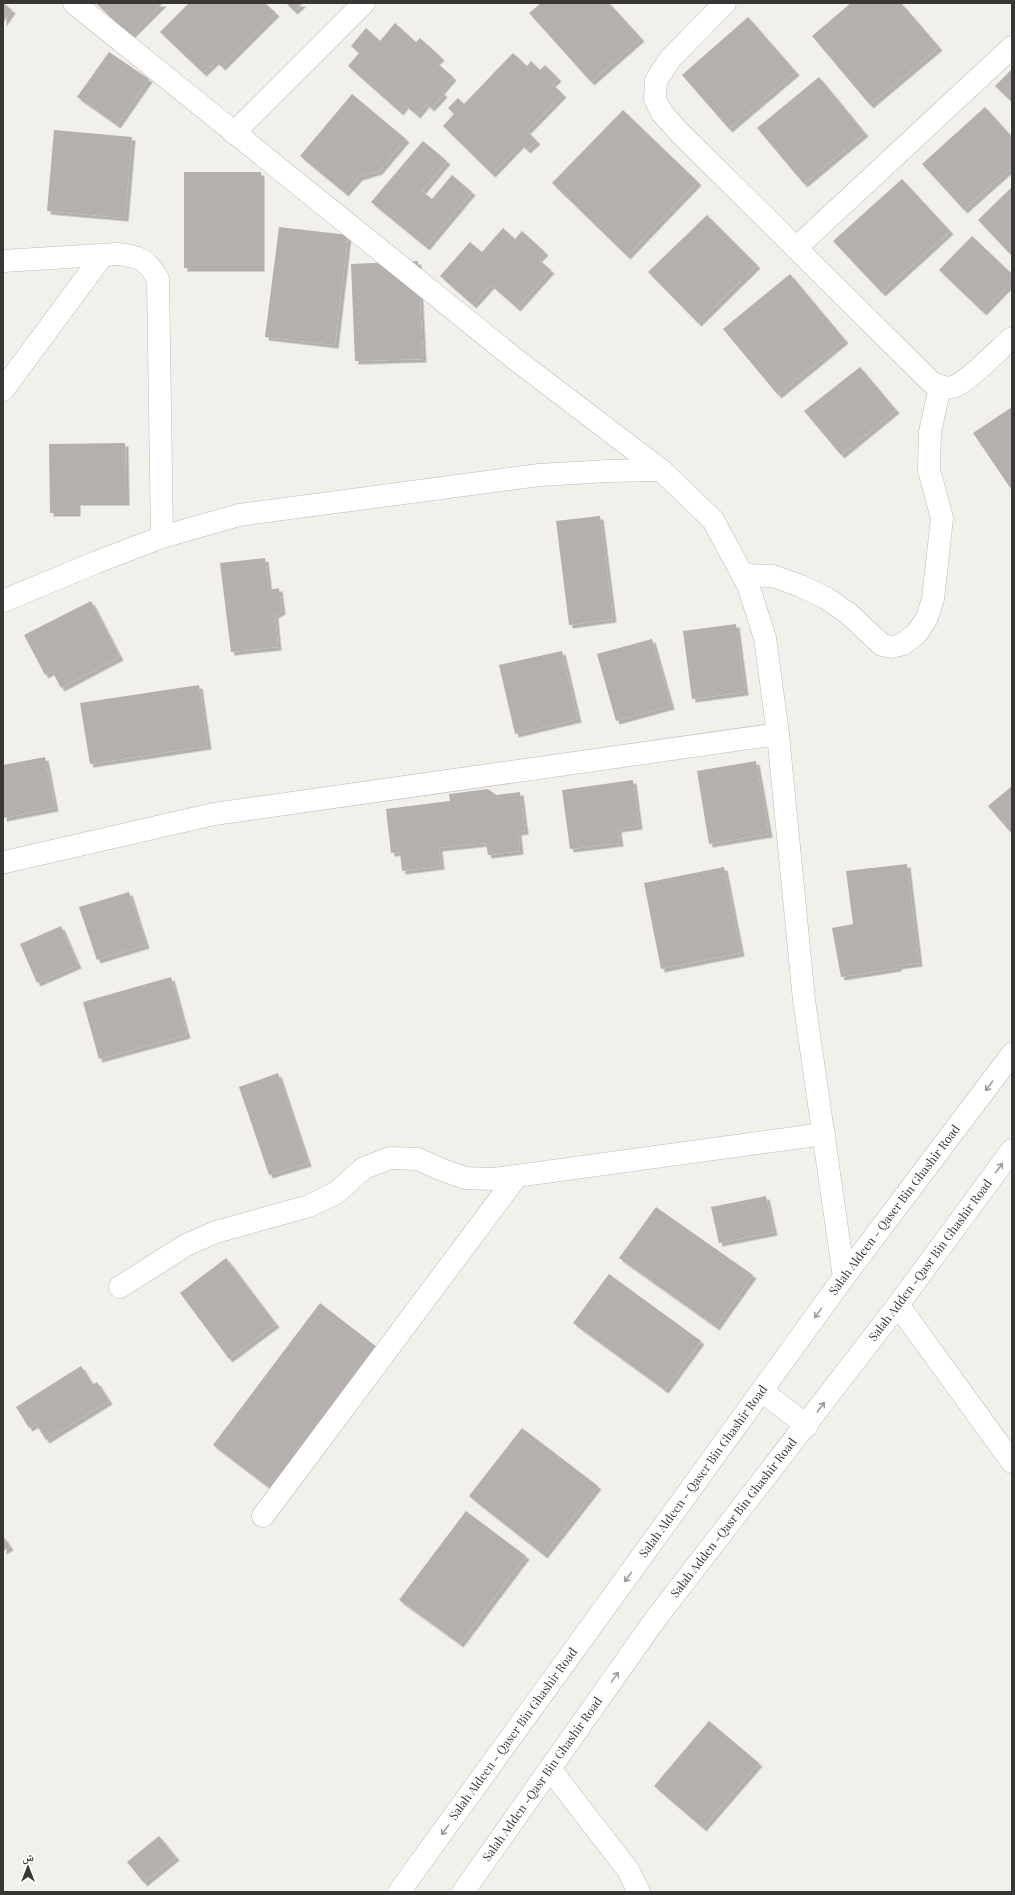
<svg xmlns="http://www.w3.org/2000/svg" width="1015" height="1895" font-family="'Playfair Display','Noto Naskh Arabic',serif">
<defs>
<filter id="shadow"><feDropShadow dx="3.5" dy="3.5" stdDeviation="0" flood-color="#0004"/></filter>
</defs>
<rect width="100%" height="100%" fill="#f2f0eb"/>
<g fill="#b5afae" filter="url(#shadow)">
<path d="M3,3l9,7 -9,13z"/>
<path d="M96,3h67l-33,33z"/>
<path d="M189,3h76l11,10 -54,54 -6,-6 -13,12 -43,-41z"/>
<path d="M286,3h17l-9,8z"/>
<path d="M541,3h68l32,35 -50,44 -62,-69z"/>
<path d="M851,3h50l38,44 -69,58 -58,-69z"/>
<path d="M748,17l48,55 -67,57 -47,-54z"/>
<path d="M395,23l21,19 4,-4 21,19 -5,5 17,15 -12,14 3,3 -13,14 -5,-4 -9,11 -12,-10 -5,7 -52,-46 11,-13 -8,-7 15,-18 14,13z"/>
<path d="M109,52l40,27 -32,46 -40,-28z"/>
<path d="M513,53l14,13 4,-5 9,9 5,-5 13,13 -6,6 11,10 -36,37 10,10 -10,9 -6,-6 -29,30 -49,-48 11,-12 -6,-6 10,-10 6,6z"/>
<path d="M1012,69v33l-17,-16z"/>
<path d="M819,77l46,56 -61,51 -47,-56z"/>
<path d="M352,94l54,45 -27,32 -20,6 -14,16 -45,-37z"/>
<path d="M985,107l27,30v30l-48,43 -42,-46z"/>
<path d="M623,110l75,72 -71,74 -75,-73z"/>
<path d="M54,130l78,7 -7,81 -78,-7z"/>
<path d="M423,141l24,20 -25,30 10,8 20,-24 20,17 -46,55 -55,-45z"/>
<rect x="184" y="172" width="77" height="96"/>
<path d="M902,179l48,52 -68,62 -49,-52z"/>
<path d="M1012,187v69l-34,-36z"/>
<path d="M707,215l50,50 -59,58 -50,-51z"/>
<path d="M279,227l69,8 -13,110 -70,-8z"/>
<path d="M503,228l12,11 7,-8 23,21 -7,7 13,11 -34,38 -26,-23 -18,20 -33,-29 30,-34 12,10z"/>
<path d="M972,236l40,38v8l-29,30 -44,-42z"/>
<path d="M418,261l5,98 -68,2 -4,-97z"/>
<path d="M790,274l55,66 -67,55 -55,-66z"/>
<path d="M860,367l36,43 -55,45 -37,-44z"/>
<path d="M1012,407v82h-1l-38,-56z"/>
<path d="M125,443l1,59h-49v11h-27l-1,-69z"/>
<path d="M600,516l13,103 -44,6 -13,-104z"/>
<path d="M265,558l4,32 10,-2 3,23 -7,4 3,32 -47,5 -11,-89z"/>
<path d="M91,601l29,56 -59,31 -9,-17 -7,4 -21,-40z"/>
<path d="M736,624l9,68 -53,7 -9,-68z"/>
<path d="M652,639l19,67 -55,15 -19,-67z"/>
<path d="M562,651l16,68 -63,15 -16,-69z"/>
<path d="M199,685l9,61 -118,18 -10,-61z"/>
<path d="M45,757l10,51 -52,10v-53z"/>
<path d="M756,761l13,73 -60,10 -12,-73z"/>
<path d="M633,780l6,46 -21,3 2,14 -50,6 -8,-59z"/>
<path d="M1012,786v48l-24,-28z"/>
<path d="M488,789l8,6 24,-3 5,39 -7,1 2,19 -32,4 -2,-12 -47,5 2,18 -39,5 -2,-19 -9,1 -5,-44 64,-8 -1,-7z"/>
<path d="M907,864l12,99 -21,3v2l-57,9 -9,-49 21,-4 -7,-53z"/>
<path d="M724,867l17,86 -80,16 -17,-86z"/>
<path d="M129,892l17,53 -49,15 -18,-53z"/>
<path d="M61,926l17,39 -41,18 -17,-39z"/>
<path d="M171,977l16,58 -88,24 -16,-57z"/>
<path d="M278,1073l30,90 -39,12 -30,-88z"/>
<path d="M766,1196l8,36 -55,11 -8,-36z"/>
<path d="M656,1207l97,68 -37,52 -97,-69z"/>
<path d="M226,1258l50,66 -47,35 -49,-66z"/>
<path d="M609,1274l92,67 -36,49 -92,-67z"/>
<path d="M320,1303l62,48 -106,142 -63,-48z"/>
<path d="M81,1366l12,19 4,-3 12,19 -63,39 -10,-16 -7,4 -13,-21z"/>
<path d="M522,1428l76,58 -54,69 -75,-59z"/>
<path d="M466,1511l60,45 -66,88 -61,-44z"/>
<path d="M3,1536l7,11 -7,4z"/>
<path d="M709,1721l50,42 -56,65 -49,-42z"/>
<path d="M159,1836l17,21 -32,26 -17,-21z"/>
</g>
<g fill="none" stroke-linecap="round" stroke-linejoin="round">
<defs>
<g id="minor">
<path d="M74,3l441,356 146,111"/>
<path d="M725,3l-54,55 -15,22 -1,19 7,14 17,19 252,250c6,3 14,7 21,5 13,-2 48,-39 60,-49"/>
<path d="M234,133l130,-130"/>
<path d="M796,248l216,-201"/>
<path d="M3,261l114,-7c23,3 29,4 41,25l4,258"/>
<path d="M3,390l100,-135"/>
<path d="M743,575l30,1 28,10 25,12 23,16 33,31 10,2 11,-3 14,-11 10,-15 6,-19 9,-81 -13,-48 1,-38 10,-46"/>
<path d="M3,601l94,-39 65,-25 77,-22 300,-40 69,-4 53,-1 52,50 35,65 17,53 13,96 26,266 40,277"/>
<path d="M5,862l209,-48 564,-80"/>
<path d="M120,1287l66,-42 30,-13 93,-26 27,-13 28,-25 26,-10 28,1 22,10 25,9 29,1 330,-45"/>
<path d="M898,1305l114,157"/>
<path d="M263,1516l254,-340"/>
<path d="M550,1769l78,101 11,22"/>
</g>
<g id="highway">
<path d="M762,1391l45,35"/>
<path id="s1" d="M399,1892l445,-615 168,-223"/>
<path id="s2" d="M463,1892l191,-271 244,-316 114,-155"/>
</g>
</defs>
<use href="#minor" stroke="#bdbbb7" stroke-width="23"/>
<use href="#highway" stroke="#bdbbb7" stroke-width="23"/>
<use href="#minor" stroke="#fff" stroke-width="22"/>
<use href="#highway" stroke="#fff" stroke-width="22"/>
</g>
<defs><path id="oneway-shaft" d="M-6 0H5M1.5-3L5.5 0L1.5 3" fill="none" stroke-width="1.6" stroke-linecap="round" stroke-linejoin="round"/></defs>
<g stroke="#9c9b9a">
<use href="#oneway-shaft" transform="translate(989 1086) rotate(127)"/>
<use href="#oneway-shaft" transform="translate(999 1168) rotate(-54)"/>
<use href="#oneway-shaft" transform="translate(818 1313) rotate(126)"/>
<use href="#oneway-shaft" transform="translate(821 1407) rotate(-53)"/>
<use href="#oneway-shaft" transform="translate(628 1577) rotate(126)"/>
<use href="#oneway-shaft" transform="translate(615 1677) rotate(-55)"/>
<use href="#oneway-shaft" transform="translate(445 1830) rotate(126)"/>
</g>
<g text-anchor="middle" stroke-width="4" stroke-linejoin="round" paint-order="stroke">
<g font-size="12" fill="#383735" stroke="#fff">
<text dy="4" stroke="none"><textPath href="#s1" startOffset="843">Salah Aldeen - Qaser Bin Ghashir Road</textPath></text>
<text dy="4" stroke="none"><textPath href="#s2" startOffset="786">Salah Adden -Qasr Bin Ghashir Road</textPath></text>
<text dy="4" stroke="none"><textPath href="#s1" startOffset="519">Salah Aldeen - Qaser Bin Ghashir Road</textPath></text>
<text dy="4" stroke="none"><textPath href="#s2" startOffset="462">Salah Adden -Qasr Bin Ghashir Road</textPath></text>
<text dy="4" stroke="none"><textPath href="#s1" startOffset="195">Salah Aldeen - Qaser Bin Ghashir Road</textPath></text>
<text dy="4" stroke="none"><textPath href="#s2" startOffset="138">Salah Adden -Qasr Bin Ghashir Road</textPath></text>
</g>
</g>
<rect width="1015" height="1895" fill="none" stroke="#383735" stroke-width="8"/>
<g transform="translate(28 1867)" stroke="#ffffff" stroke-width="3" paint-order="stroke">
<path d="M0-3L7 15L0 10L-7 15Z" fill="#383735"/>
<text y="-6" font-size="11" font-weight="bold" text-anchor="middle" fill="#383735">ش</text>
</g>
</svg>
